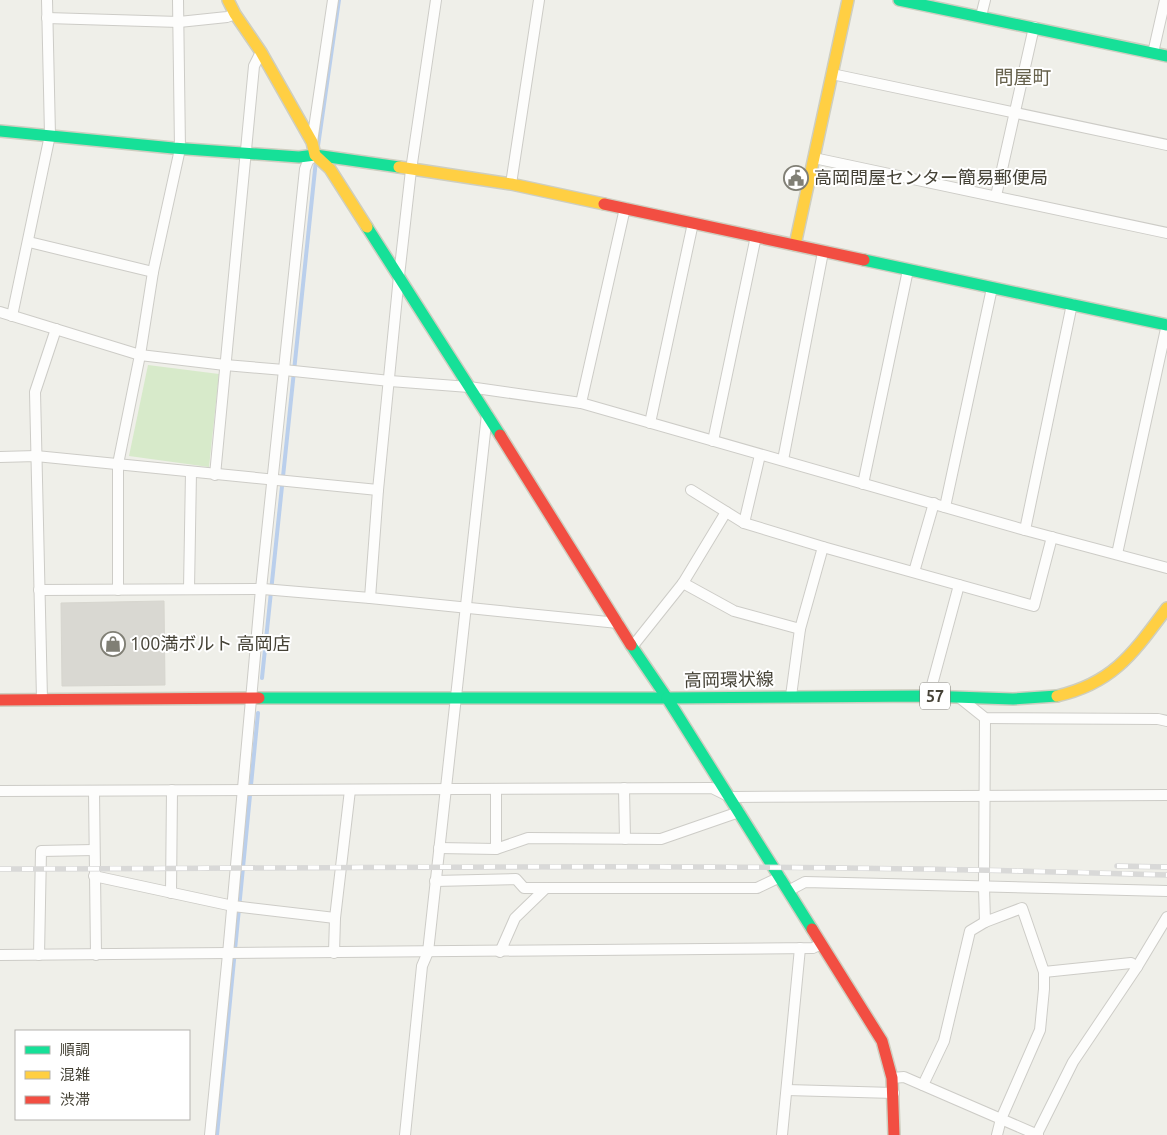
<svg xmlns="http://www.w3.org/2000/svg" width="1167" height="1135" font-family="Ubuntu,'Noto Sans JP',sans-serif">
<rect width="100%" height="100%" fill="#efefe9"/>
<path fill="#d7eaca" d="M148,365l71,9 -10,93 -80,-11z"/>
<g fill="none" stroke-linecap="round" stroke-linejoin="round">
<g stroke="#bacfec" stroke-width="4">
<path d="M318,146l21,-146"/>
<path d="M262,678l54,-518"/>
<path d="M217,1135l41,-422"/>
</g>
</g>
<path fill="#d9d8d2" stroke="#d7d6cf" d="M164,601l1,84 -103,1 -1,-83z"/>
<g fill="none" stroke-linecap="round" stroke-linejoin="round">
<defs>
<g id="street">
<path d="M981,16l4,-16"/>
<path d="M47,18l132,4 48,-5 8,-3"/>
<path d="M1153,53l12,-53"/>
<path d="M832,74l335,71"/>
<path d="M312,142l21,-142"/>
<path d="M814,158l353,75"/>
<path d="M511,184l28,-184"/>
<path d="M996,196l38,-169"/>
<path d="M29,242l124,30"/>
<path d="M0,312l140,43 85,10 59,5 106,11 79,6 112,16 444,127 142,38"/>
<path d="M12,316l38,-181 -3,-135"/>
<path d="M581,403l44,-195"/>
<path d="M650,423l43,-200"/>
<path d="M713,441l43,-205"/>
<path d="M0,457l36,-1 342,34"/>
<path d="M783,460l40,-208"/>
<path d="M215,475l39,-409 7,-14"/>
<path d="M863,484l45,-214"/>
<path d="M691,490l53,33 79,24 211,59 18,-69"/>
<path d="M945,507l47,-219"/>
<path d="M744,523l16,-68"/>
<path d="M1025,530l47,-226"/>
<path d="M1117,554l50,-230"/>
<path d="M914,572l20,-69"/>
<path d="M683,583l51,28 66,18"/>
<path d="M189,589l2,-117"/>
<path d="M39,590l224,-1 107,9 248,25"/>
<path d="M118,590v-126l22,-109 13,-83 27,-123 -2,-149"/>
<path d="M370,598l8,-108 21,-214 12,-106 25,-170"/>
<path d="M632,647l51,-64 43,-71"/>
<path d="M791,696l9,-67 23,-82"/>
<path d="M929,696l30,-111"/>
<path d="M960,698l25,20 173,1 9,2"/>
<path d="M42,699l-7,-307 21,-63"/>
<path d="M985,718l-1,169 1,35 37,-14 22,64 87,-9 6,4"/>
<path d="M624,788l1,51"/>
<path d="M0,791l712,-3 18,9 437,-2"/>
<path d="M94,791l2,164"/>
<path d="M439,848l57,1 32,-11 133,1 78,-27"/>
<path d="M496,849v-60"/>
<path d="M94,876l139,30 102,12"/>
<path d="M435,881l81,-2 8,9h233l23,-11"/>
<path d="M788,891l17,-9 362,9"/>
<path d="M171,893l1,-103"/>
<path d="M500,952l15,-34 31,-30"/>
<path d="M334,953l1,-35 15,-128"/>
<path d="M0,955l813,-7 8,-4"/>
<path d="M39,955l2,-104 53,-1"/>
<path d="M892,1078l12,-1 134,58"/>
<path d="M923,1085l21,-44 26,-110 15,-9"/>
<path d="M787,1090l107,3"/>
<path d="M1037,1134l36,-72 64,-95 30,-50"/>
<path d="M210,1135l18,-181 33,-365 44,-420 3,-8 7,-6"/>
<path d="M405,1135l17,-169 6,-14 59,-538"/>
<path d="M782,1135l18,-187"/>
<path d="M997,1135l4,-16 39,-89 4,-41v-17"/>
</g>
<g id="fast">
<path d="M899,0l268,56"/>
<path d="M0,131l173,17 126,9 16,-2 84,12"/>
<path d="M367,227l133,208"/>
<path d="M864,260l303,65"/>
<path d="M631,645l36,53"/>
<path d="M259,698h408"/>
<path d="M667,698l258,-2 88,3 44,-3"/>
<path d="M667,698l145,231"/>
</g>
<g id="slow">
<path d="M228,0l7,14 26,38 51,90 3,13 15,14 37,58"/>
<path d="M399,167l112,17 93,20"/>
<path d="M795,245l53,-245"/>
<path d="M1057,696c57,-13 77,-44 110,-88"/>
</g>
<g id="jam">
<path d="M604,204l260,56"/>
<path d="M500,435l131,210"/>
<path d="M0,700l259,-2"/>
<path d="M812,929l70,112 10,37 2,57"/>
</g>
</defs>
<use href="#street" stroke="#cdccc7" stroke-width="12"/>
<use href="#fast" stroke="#cecec0" stroke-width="14"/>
<use href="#slow" stroke="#cecec0" stroke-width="14"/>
<use href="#jam" stroke="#cecec0" stroke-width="14"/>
<use href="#street" stroke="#fdfdfc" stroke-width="10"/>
<use href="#fast" stroke="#16e098" stroke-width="11"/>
<use href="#slow" stroke="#ffcf43" stroke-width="11"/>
<use href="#jam" stroke="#f24e42" stroke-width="11"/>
<defs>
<g id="rail">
<path d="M1117,866l50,1"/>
<path d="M0,869c389,-1 778,-7 1167,6"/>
</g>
</defs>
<use href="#rail" stroke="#d9d9d8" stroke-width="5.5"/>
<use href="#rail" stroke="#fff" stroke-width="4" stroke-dasharray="11" stroke-linecap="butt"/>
</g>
<defs>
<symbol id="civic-ring" viewBox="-11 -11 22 22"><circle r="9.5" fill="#fff" stroke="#807f75" stroke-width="1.5"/><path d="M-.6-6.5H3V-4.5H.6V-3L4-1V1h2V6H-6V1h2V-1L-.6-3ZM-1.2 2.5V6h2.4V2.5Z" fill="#807f75"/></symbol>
<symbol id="shop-ring" viewBox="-11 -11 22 22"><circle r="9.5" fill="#fff" stroke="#807f75" stroke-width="1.5"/><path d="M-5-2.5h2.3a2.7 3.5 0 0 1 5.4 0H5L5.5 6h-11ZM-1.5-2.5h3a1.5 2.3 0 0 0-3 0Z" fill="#807f75"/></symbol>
</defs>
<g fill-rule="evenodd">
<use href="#civic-ring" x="782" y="164" width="28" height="28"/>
<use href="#shop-ring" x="99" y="630" width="28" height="28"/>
</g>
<g text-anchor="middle" stroke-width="4" stroke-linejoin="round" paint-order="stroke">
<rect fill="#fff" stroke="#7d7b72" stroke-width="1" x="920" y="682.5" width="30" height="27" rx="4"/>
<g font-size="16" font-weight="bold" fill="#454236">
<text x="935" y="702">57</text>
</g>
<g font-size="18" fill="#454236" stroke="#fff" text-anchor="start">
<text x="814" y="184">高岡問屋センター簡易郵便局</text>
<text x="130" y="650">100満ボルト 高岡店</text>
</g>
<g font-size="18" fill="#454236" stroke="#fff">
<text transform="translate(729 680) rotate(-1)" y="6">高岡環状線</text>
</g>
<g font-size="19" fill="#67624d" stroke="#fff">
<text x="1023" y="84">問屋町</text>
</g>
</g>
<rect x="15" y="1030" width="175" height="90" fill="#ffffff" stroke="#b5b3af"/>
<rect x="25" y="1046" width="25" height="8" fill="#16e098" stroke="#b5b3af"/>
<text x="60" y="1055" font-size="15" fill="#454236">順調</text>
<rect x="25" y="1071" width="25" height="8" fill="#ffcf43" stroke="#b5b3af"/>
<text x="60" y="1080" font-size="15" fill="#454236">混雑</text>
<rect x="25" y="1096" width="25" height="8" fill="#f24e42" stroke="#b5b3af"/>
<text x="60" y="1105" font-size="15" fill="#454236">渋滞</text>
</svg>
